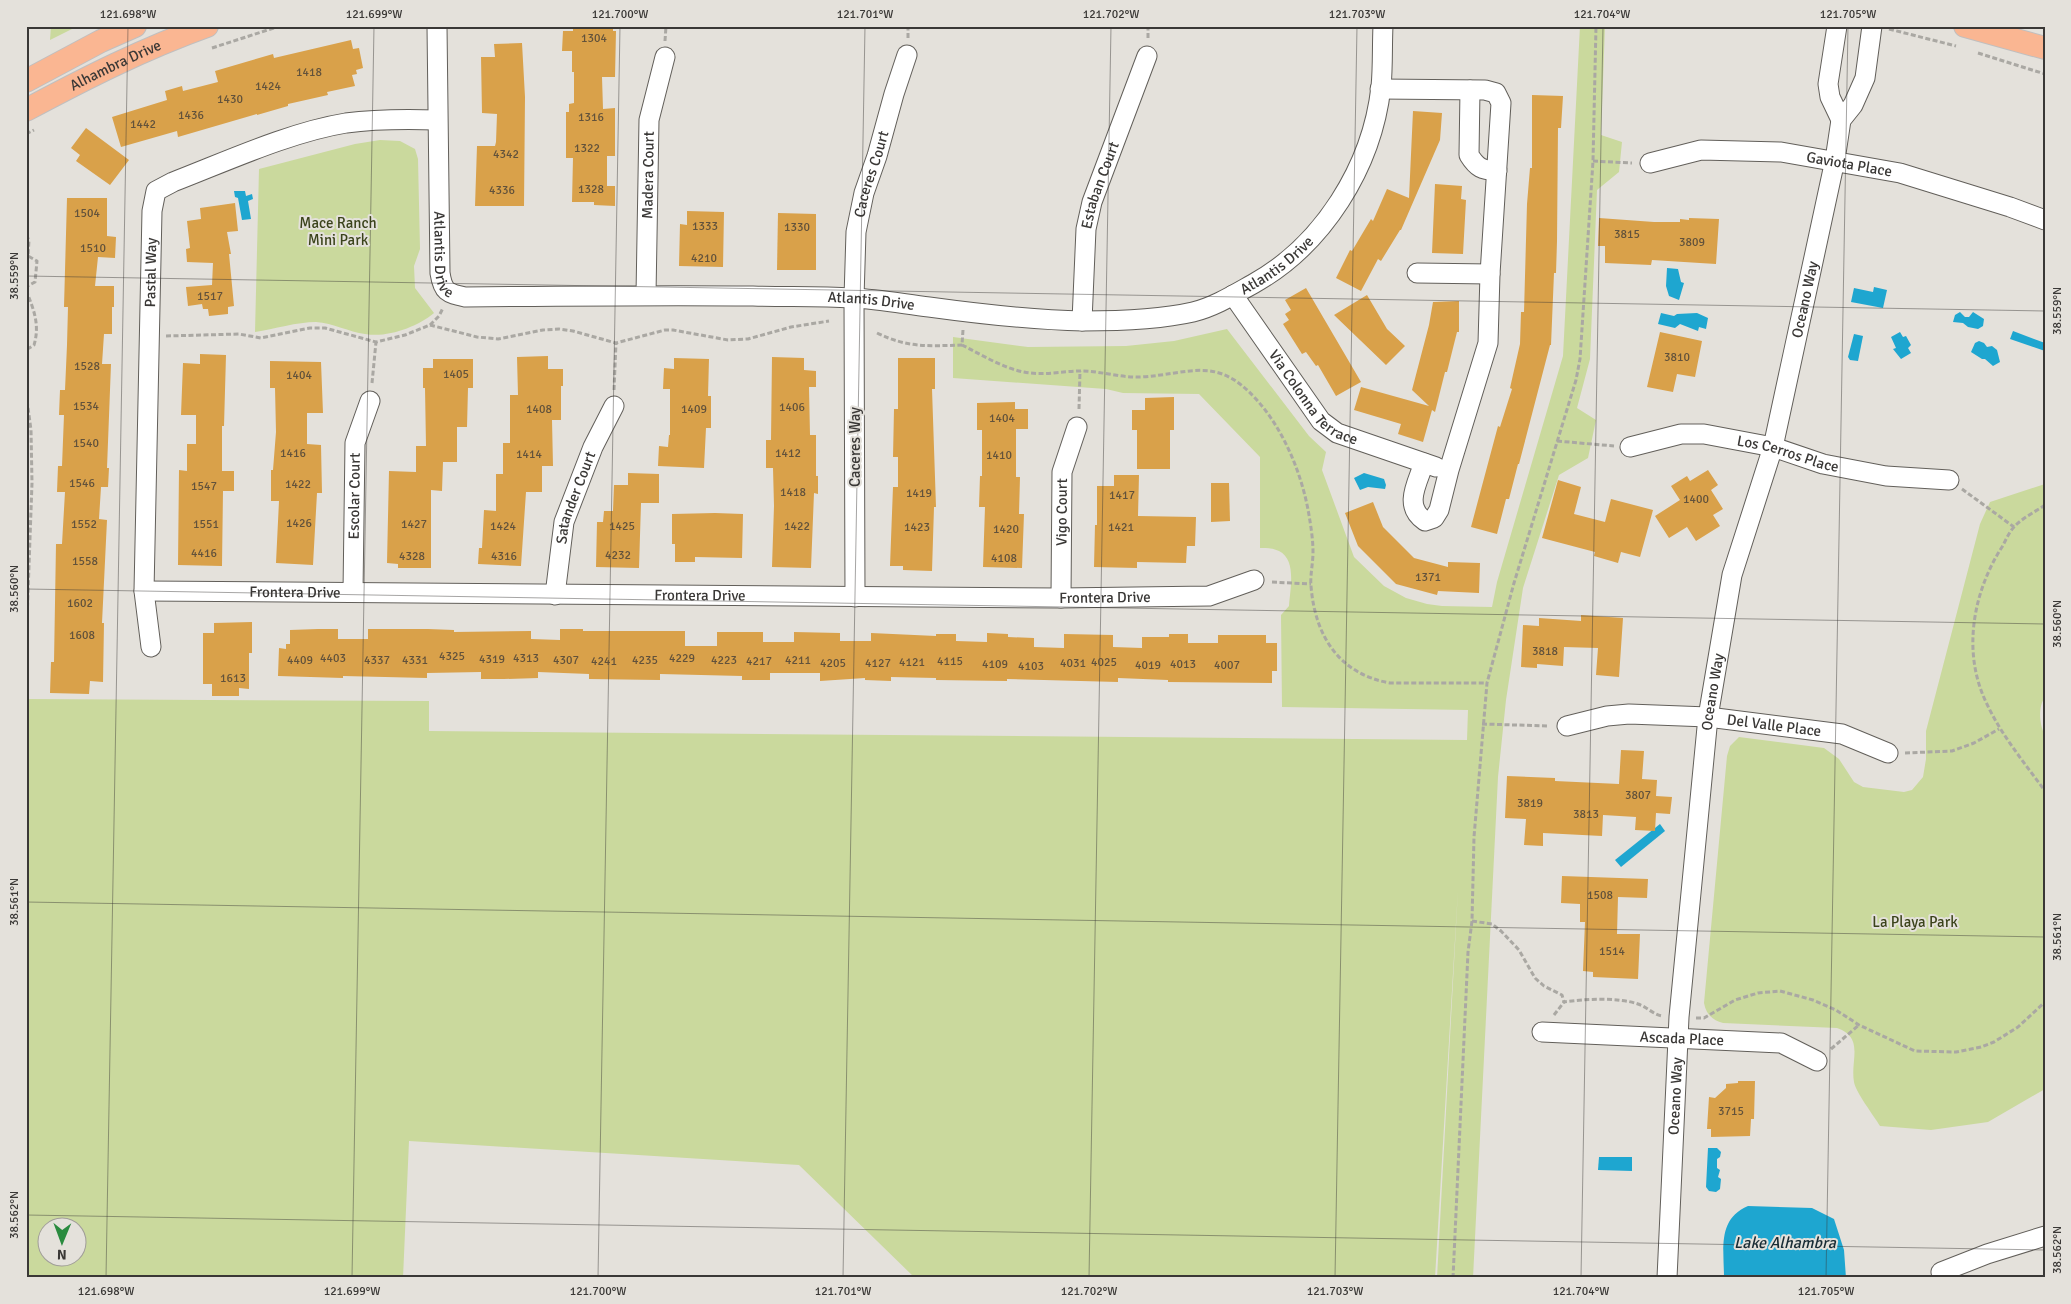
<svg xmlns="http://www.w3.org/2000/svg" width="2071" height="1304" font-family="Signika,sans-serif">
<rect width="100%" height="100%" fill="#e4e1db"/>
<g fill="#cad99d" fill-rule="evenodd">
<path d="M51,26h27l-28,14z"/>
<path d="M1580,26h25l-4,109 21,7 -3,30 -22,18 -7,169 -13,49 19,12 -8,38 -29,17 -36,113 -17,112 -8,77 -25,501h-36l21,-389 -23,389h-520l-116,-113 -390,-24 -6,137h-377v-579l403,2v30l1038,9 1,-30 -186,-3 -1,-92 8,-9c1,-17 8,-46 -10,-55 -5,-3 -13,-3 -19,-3v-91l-61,-63 -76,-1 -17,-4 -153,-11v-41l75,10 98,-1 48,-5 53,-12 82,107 17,16 -4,18 32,87 30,29 22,12 21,6 15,2 50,1 5,-25 66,-226zM48,1226h30v30h-30z"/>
<path d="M380,140l20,1 15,8 3,10 2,90 -6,17 1,22 19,25c-17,14 -46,25 -69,21 -16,-2 -32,-11 -49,-12 -19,0 -42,7 -61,10l4,-163 96,-25z"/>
<path d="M2045,484v213c-7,9 -6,28 0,38v354l-57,33 -57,8 -51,-4c-6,-10 -25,-35 -26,-44 -4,-22 11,-44 -17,-54l-114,-5c-11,-3 -17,-9 -19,-20l23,-247 3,-10 9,-9 85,11 15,11 15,23 9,5 41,5 8,-2 11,-13 3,-18v-28l54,-207 10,-22z"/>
</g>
<g fill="#1ea6d0">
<path d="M234,191h11l1,5 6,-2 1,5 -5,2 3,18 -9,1 -4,-22 -3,-1z"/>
<path d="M1667,268l11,1 3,13 3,1 -5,17 -10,-4 -3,-10z"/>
<path d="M1874,287l13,3 -4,18 -32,-6 3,-14 19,4z"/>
<path d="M1960,312l5,5h4l4,-5 11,7 -1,7 -5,3 -10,-2 -5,-4 -10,-1 2,-7z"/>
<path d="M1661,313l13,3 3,-2 20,-1 11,5 -2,11 -7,-2 -1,4 -18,-7 -5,4 -17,-4z"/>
<path d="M2013,331l32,12v8l-35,-12z"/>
<path d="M1900,332l3,5 3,-1 5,9 -3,3 3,5 -10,6 -8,-10 3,-1 -5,-11z"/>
<path d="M1854,334l9,2 -5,25 -8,-1 -2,-3z"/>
<path d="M1979,341l5,2 3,4 5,-1 5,4 3,12 -7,4 -8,-7h-3l-11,-7 4,-9z"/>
<path d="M1364,473l20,6 2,6 -1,4 -17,-2 -8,3 -6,-12z"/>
<path d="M1660,824l5,7 -44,36 -6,-7z"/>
<path d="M1708,1148h9l4,4 -1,5 -3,2v9l3,2 -2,7 3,2 -1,10 -4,3 -7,-1 -3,-4z"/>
<path d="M1599,1157h33v14l-34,-1z"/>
<path d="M1748,1206l64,2 22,11 10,31 2,28h-122c0,-28 -7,-59 24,-72z"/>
</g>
<g fill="#d9a14a">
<path d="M573,26h40v5h3l-1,46h-13l1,32 12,-1v48h-8v30h8v20l-21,-1v-3h-22l1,-44h-7v-46h3v-8l5,-1v-31h-2v-21h-10l1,-20h10z"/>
<path d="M351,40l2,9 6,-1 4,20 -7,2 1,4 -5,1 3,11 -28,6 1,3 -40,9v2l-31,9v-1l-79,23 -1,-6 -56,16 -9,-30 55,-17 -2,-9 17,-5 1,5 35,-9 -3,-11 58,-17 1,4z"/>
<path d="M522,43l3,54 -1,109h-49l2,-60h18l1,-4 1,-28 -15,-1 -1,-56h14l-1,-13z"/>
<path d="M1532,95l31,1 -2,32h-3l-1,113 -1,32h-2l-3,72h-1l-31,119h-1l-9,35h-3l-9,35 -26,-7 27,-101 2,1 12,-38 -2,-1 10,-44 1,-32h3l3,-108 3,-36h2z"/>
<path d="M1413,111l29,2 -2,27 -39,90h-1l-19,31 -3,-2 -17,32 -25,-13 14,-28 2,1 19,-32 2,2 14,-32 22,9z"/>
<path d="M86,128l43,32 -19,25 -34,-24 4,-6 -9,-7z"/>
<path d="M1435,184l27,2 -1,13 5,1 -3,54 -31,-1z"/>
<path d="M67,198h40v38l9,1 -1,21 -17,-1 -3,29h19v21h-2v27h-8l-2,30h9l-4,104h2l-1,19h-7l-2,32 8,1 -5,103h2l-1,59 -13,-1 -1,13 -39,-1 1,-31h3l2,-118h6l3,-52h-8l1,-26h4l2,-51h-5l1,-25h5l2,-45 1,-38h-4z"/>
<path d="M235,203l3,28 -11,1 4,22h-2l5,52 -6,1v7l-19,2 -1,-7h-5l-1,-5 -14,2 -2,-19 26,-2 1,-22 -26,-1 -1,-13 4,-1 -3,-27 14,-2 -1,-11z"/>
<path d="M687,211l37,1 -1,55 -44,-1 1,-42 7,1z"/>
<path d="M778,213l38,1v56h-39z"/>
<path d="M1599,218l55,4h26v-3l9,1v-2l30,1 -3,45 -64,-4 -1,5 -46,-2v-17h-7z"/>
<path d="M1306,288l55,94 -25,14 -18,-31 -2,1 -10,-14 -4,2 -19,-30 6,-4 -4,-6 6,-4 -6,-10z"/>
<path d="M1367,295l20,34 18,17 -19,19 -52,-50z"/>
<path d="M1459,301v31h-2l-10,40h-2l-10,40 -3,-2 -9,32 -25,-8 3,-10 -47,-14 7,-23 68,19 -17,-16 17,-65 4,-23z"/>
<path d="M1660,332l42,9 -7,36 -18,-3 -4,18 -26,-5z"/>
<path d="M200,354l26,1 -2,71h-2v45h12v20h-11l-1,75 -44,-1 1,-95 8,1v-27h9v-29h-15l2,-52 17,1z"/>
<path d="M548,356v13h15v17h-2v34h-9l1,46h-11v26h-16l-5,74 -43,-2 1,-16h3l2,-38 12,1v-37h7v-31h7v-48h8l-1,-38z"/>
<path d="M772,357l32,1v12l12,1v16h-7l1,48h6v41h2v18l-4,-1 -3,75 -39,-1 2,-61 -1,-38h-7v-28h5z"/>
<path d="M674,358l35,1 -1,37h3v32h-5l-2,40 -46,-2 1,-20 9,1 1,-12h1v-46h-7l1,-21 10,1z"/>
<path d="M898,358h37v31h-3l4,118h-2l-2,64 -29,-1v-4h-13l3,-79h5v-30h-5l1,-48h4z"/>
<path d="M433,359h40v29h-5l-1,39h-10v35h-14l-1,29 -11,-1v78h-33v-4l-11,-1 2,-92 27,1v-26h10l-1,-58h-2v-20h10z"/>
<path d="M270,361l51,1 2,51h-16v31l14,1 1,48h-5l-4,72 -37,-2 3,-62h-8v-31h2l3,-38 -1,-44h-5z"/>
<path d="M1174,397v33h-4v39h-33v-39h-5v-20h13v-12z"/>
<path d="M1015,402v7h13v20h-12v48h4l-1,37h5l-2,54 -39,-1 2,-60h-6l1,-31h2v-46h-5v-27z"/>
<path d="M1708,470l10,15 -7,5 12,19 -10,6 7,11 -24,15 -9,-14 -18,11 -14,-22 25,-16 -9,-14 16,-10 3,5z"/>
<path d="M628,473l31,1v29h-18l-2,65 -43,-1 1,-45h6l1,-11h9l1,-26h14z"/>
<path d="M1114,475h25l-1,41 58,1 -1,29h-8l-1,17 -49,-1v6l-43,-1 1,-42h2v-39h17z"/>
<path d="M1558,480l23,7 -7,27 31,8 6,-23 42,11 -13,47 -19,-5 -3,11 -24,-7 1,-4 -53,-14z"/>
<path d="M1211,483h18l1,38 -19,1z"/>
<path d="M1373,502l10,25 31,31 34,9v-5l32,1 -1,30 -41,-2 -1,4 -41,-11 -38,-38 -13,-33z"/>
<path d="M715,513l28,1 -1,44 -47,-1v5h-20v-18h-3v-30z"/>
<path d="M1581,615l42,3 -4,59 -23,-2 2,-27 -34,-1 -1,19 -26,-2v4l-16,-1 2,-42 16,1v-8l42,3z"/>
<path d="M252,622v31h-3v36l-10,-1v8h-27v-12h-9v-51h11v-10z"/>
<path d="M318,629h20v10h30v-10h60l26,1v2l77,-1v8l29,1v-11h23v2h102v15h32v-14h46v10h31v-10l46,1v8h31v-8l65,3v-2h20v7l31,1v-9l21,1v3l26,1v9l30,1v-14l49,1v12l29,1v-11h27v-3h19v9h30v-8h48v8h11v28h-5v12l-104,-1v-2l-50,-2v4l-111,-3v2l-71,-1v-2l-45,-1v4l-26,-1v-2l-45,3v-8h-50v7h-28v-4l-82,-2v6l-71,-1v-5l-51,-2v6l-34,1h-23v-7l-54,1v5l-84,-2v2l-65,-2 1,-28 7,1v-5h4v-14z"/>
<path d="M1621,750l23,1 -2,28 15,1 -1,16 16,1 -2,17 -14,-1 -1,18 -20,-1 1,-13 -33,-2 -1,21 -59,-3v13l-19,-1 2,-26 -21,-1 2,-42 48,2v3l64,3z"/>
<path d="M1562,876l86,3 -1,19 -29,-1 -1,37h23l-2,45 -45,-2v-5l-10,-1 2,-49h-5v-18l-19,-1z"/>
<path d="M1738,1081h17l-1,38h-3l-1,17 -39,1v-8h-4l2,-32 6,1 11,-10v-4l12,-1z"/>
</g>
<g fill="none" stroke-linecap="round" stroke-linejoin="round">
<defs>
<g id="minor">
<path id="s1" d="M437,26l3,247c3,19 7,20 25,24 96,-1 192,-2 288,-1 33,1 66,0 99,2 26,1 52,6 77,9 51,7 103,13 154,14 36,0 75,-1 110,-9 21,-5 42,-18 60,-28 70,-39 119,-117 128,-197 2,-20 1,-41 2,-61"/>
<path d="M1837,26l-9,58 2,13 11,23"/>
<path d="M1380,89l105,1 11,3 5,10 -11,171 -2,69 -39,127 -10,40 -5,8 -9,3c-22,-15 -8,-37 -1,-58"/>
<path d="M1470,90l-1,65c8,13 13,15 28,16"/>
<path id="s2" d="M1650,163l51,-13 80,2 119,21 110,34 35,13"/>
<path d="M1417,273l73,1"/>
<path id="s3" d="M646,295l3,-175 16,-63"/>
<path id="s4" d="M1233,295l88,126 16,12 99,34"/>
<path id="s5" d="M1082,321l4,-92 6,-27 55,-146"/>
<path id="s6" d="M1630,447l51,-13h23l69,13 50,17 63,12 63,4"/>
<path id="s7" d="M144,591l917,7 148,-2 45,-16"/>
<path id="s8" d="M353,592l2,-149 15,-42"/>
<path id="s9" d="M555,595l9,-73 29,-75 21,-41"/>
<path id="s10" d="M855,597l-1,-299 2,-66 8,-39 13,-37 17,-62 13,-39"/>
<path id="s11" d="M1061,598l1,-126 15,-45"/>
<path id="s12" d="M151,647l-7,-56 8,-380 4,-20 17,-9c52,-20 117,-50 173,-59 30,-4 60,-4 91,-3"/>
<path id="s13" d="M1567,726l40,-10 22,-2 79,3 134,17 46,19"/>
<path id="s14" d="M1542,1032l239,11 36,18"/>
<path d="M1941,1272l46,-18 58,-18"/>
<path id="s15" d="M1667,1278l12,-261 29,-300 24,-142 41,-128 62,-287 6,-40 12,-15 12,-27 7,-52"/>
</g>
<g id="major">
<path d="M1965,26l80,22"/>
<path d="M26,81l75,-40 34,-15"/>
<path id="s16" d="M26,110c60,-32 117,-61 181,-84"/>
</g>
</defs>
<use href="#minor" stroke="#625f5a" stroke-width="21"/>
<use href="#major" stroke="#c0bfbf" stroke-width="24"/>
<g stroke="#aaa8a3" stroke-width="3" stroke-dasharray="5 2.5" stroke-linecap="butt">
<path d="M1889,29l67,17"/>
<path d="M908,38v-12"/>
<path d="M1148,38v-12"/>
<path d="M665,41l1,-15"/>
<path d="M212,48l68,-22"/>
<path d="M1978,53l67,21"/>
<path d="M26,134l8,-4"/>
<path d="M1593,161l39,2"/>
<path d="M26,235l3,5 -1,16 9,5 -2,21 -9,5"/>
<path d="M26,290c8,20 14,35 8,55l-8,5"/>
<path d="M430,325l47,12 21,2 45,-9 16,-1 14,2 43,12 49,-13h8l55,10 20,-1 43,-12 38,-6"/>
<path d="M963,330l-1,15c20,10 41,23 62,27 19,4 39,-1 57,-1 20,0 40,7 60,6 50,-3 75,-22 115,22 28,31 46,75 53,116 2,12 4,25 4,37 0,12 -3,23 -2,34 4,50 28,88 79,97h97"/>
<path d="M877,333c31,15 51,13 85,12"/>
<path d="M166,336l73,-2 22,4 49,-10h15l51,14 29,-7 25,-10 9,-9 4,-8"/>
<path d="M372,383l4,-41"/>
<path d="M614,390l2,-47"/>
<path d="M26,393l5,37 1,53 -6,165"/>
<path d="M1079,409l1,-38"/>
<path d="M1557,441l57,5"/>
<path d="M1962,489l52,38"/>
<path d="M2045,505c-10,7 -23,13 -31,22 -5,5 -8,13 -12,20 -29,45 -40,105 -16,155 15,33 38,60 59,89"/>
<path d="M1272,582l39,2"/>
<path d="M1482,724l67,2"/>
<path d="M1905,753l47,-2 22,-8 25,-14"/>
<path d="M1472,921l20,3 9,7 18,19 16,28 9,8 18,9 2,7c21,-3 54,-5 74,2 9,3 16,11 24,12"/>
<path d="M1554,1015l10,-13"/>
<path d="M1696,1018h8l31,-18 23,-7 22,-2 33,9 23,10 23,15 56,26 41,1 25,-5 13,-5 24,-15 27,-25"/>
<path d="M1831,1049l28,-24"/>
<path d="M1453,1278l15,-326 4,-31 2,-84 13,-154 27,-100 62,-203 4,-21 13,-198 3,-135"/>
</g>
<use href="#minor" stroke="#fff" stroke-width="19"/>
<use href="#major" stroke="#fab692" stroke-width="22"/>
</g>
<path fill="none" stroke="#3a3836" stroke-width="1" stroke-opacity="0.45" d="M26,276l2019,35M26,589l2019,35M26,902l2019,35M26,1215l2019,35M106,1278l22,-1252M352,1278l22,-1252M598,1278l22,-1252M843,1278l22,-1252M1089,1278l22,-1252M1335,1278l22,-1252M1581,1278l22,-1252M1826,1278l22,-1252"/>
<g text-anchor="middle" stroke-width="4" stroke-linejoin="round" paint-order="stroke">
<g font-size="12" fill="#62523b">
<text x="594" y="42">1304</text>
<text x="309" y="76">1418</text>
<text x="268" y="90">1424</text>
<text x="230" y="103">1430</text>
<text x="191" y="119">1436</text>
<text x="591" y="121">1316</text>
<text x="143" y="128">1442</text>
<text x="587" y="152">1322</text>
<text x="506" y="158">4342</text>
<text x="591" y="193">1328</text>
<text x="502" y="194">4336</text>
<text x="87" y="217">1504</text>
<text x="705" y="230">1333</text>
<text x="797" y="231">1330</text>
<text x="1627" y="238">3815</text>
<text x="1692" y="246">3809</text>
<text x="93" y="252">1510</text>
<text x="704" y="262">4210</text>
<text x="210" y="300">1517</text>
<text x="1677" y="361">3810</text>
<text x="87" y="370">1528</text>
<text x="456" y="378">1405</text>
<text x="299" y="379">1404</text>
<text x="86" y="410">1534</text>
<text x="792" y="411">1406</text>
<text x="539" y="413">1408</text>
<text x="694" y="413">1409</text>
<text x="1002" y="422">1404</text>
<text x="86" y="447">1540</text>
<text x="293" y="457">1416</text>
<text x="788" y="457">1412</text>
<text x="529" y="458">1414</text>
<text x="999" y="459">1410</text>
<text x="82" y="487">1546</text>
<text x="298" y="488">1422</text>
<text x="204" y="490">1547</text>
<text x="793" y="496">1418</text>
<text x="919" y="497">1419</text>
<text x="1122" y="499">1417</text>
<text x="1696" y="503">1400</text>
<text x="299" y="527">1426</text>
<text x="84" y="528">1552</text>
<text x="206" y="528">1551</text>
<text x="414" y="528">1427</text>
<text x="503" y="530">1424</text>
<text x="622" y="530">1425</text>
<text x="797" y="530">1422</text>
<text x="917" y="531">1423</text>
<text x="1121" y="531">1421</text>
<text x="1006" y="533">1420</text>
<text x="204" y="557">4416</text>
<text x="618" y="559">4232</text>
<text x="412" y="560">4328</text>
<text x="504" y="560">4316</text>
<text x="1004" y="562">4108</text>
<text x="85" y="565">1558</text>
<text x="1428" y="581">1371</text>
<text x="80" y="607">1602</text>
<text x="82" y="639">1608</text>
<text x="1545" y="655">3818</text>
<text x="452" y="660">4325</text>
<text x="333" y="662">4403</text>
<text x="526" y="662">4313</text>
<text x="682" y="662">4229</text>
<text x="492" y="663">4319</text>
<text x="300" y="664">4409</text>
<text x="377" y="664">4337</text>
<text x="415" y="664">4331</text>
<text x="566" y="664">4307</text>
<text x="645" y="664">4235</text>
<text x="724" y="664">4223</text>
<text x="798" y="664">4211</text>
<text x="604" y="665">4241</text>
<text x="759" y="665">4217</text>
<text x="950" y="665">4115</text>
<text x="912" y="666">4121</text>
<text x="1104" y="666">4025</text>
<text x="833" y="667">4205</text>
<text x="878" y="667">4127</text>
<text x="1073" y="667">4031</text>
<text x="995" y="668">4109</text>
<text x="1183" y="668">4013</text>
<text x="1148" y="669">4019</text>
<text x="1227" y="669">4007</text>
<text x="1031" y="670">4103</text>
<text x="233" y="682">1613</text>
<text x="1638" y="799">3807</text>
<text x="1530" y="807">3819</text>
<text x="1586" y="818">3813</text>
<text x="1600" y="899">1508</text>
<text x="1612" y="955">1514</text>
<text x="1731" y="1115">3715</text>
</g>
<g font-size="15" fill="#3a3836" stroke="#e4e1db">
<text dy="5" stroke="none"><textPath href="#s16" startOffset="100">Alhambra Drive</textPath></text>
<text dy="5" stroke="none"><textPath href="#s2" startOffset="202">Gaviota Place</textPath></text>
<text dy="5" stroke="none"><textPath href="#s3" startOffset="120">Madera Court</textPath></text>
<text dy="5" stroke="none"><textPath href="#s10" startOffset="425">Caceres Court</textPath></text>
<text dy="5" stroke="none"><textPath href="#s5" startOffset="138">Estaban Court</textPath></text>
<text dy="5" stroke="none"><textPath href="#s1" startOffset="229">Atlantis Drive</textPath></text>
<text dy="5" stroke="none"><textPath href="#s1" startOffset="1112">Atlantis Drive</textPath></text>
<text dy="5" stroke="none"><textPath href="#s12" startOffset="375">Pastal Way</textPath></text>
<text dy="5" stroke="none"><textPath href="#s15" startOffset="992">Oceano Way</textPath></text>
<text dy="5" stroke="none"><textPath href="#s1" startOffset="692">Atlantis Drive</textPath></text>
<text dy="5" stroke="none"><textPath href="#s4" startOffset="132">Via Colonna Terrace</textPath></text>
<text transform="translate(855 447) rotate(-90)" y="5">Caceres Way</text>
<text dy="5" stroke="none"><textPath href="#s6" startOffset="162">Los Cerros Place</textPath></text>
<text dy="5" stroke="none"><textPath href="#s8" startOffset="96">Escolar Court</textPath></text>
<text dy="5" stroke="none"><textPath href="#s9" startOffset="100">Satander Court</textPath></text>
<text dy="5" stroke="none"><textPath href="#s11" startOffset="86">Vigo Court</textPath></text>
<text dy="5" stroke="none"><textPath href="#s7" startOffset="151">Frontera Drive</textPath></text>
<text dy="5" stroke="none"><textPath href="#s7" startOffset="556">Frontera Drive</textPath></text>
<text dy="5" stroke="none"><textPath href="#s7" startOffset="961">Frontera Drive</textPath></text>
<text dy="5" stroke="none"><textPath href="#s15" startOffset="588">Oceano Way</textPath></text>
<text dy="5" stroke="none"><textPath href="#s13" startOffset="209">Del Valle Place</textPath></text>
<text dy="5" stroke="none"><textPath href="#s14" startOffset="140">Ascada Place</textPath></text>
<text dy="5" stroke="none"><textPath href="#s15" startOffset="182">Oceano Way</textPath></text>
</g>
<g font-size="15" fill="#3b431b" stroke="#e4e1db">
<text x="338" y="228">Mace Ranch<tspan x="338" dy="17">Mini Park</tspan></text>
<text x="1915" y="927">La Playa Park</text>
</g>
<g font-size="16" font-style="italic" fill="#182c35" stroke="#e4e1db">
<text x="1785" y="1248">Lake Alhambra</text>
</g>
</g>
<rect width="2071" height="1304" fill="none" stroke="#e4e1db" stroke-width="55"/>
<g transform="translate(62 1242) rotate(181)"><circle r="24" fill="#e4e1db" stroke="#a09d99"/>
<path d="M0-4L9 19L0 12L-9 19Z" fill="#2a8b3f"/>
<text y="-8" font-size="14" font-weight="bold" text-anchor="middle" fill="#3a3836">N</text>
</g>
<rect x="28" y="28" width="2016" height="1248" fill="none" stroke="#3a3836" stroke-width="2"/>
<g font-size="12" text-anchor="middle" fill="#3a3836">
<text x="128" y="18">121.698°W</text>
<text x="374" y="18">121.699°W</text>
<text x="620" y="18">121.700°W</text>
<text x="865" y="18">121.701°W</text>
<text x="1111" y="18">121.702°W</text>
<text x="1357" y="18">121.703°W</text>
<text x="1602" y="18">121.704°W</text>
<text x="1848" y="18">121.705°W</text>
<text transform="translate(14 276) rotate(-90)" y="4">38.559°N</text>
<text transform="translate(2057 311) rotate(-90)" y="4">38.559°N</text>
<text transform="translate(14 589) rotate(-90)" y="4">38.560°N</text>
<text transform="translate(2057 624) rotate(-90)" y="4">38.560°N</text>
<text transform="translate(14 902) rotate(-90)" y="4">38.561°N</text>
<text transform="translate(2057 937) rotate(-90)" y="4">38.561°N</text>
<text transform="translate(14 1215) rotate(-90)" y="4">38.562°N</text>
<text transform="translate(2057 1250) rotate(-90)" y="4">38.562°N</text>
<text x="106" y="1295">121.698°W</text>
<text x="352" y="1295">121.699°W</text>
<text x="598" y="1295">121.700°W</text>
<text x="843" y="1295">121.701°W</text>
<text x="1089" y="1295">121.702°W</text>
<text x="1335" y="1295">121.703°W</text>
<text x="1581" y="1295">121.704°W</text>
<text x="1826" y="1295">121.705°W</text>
</g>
</svg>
